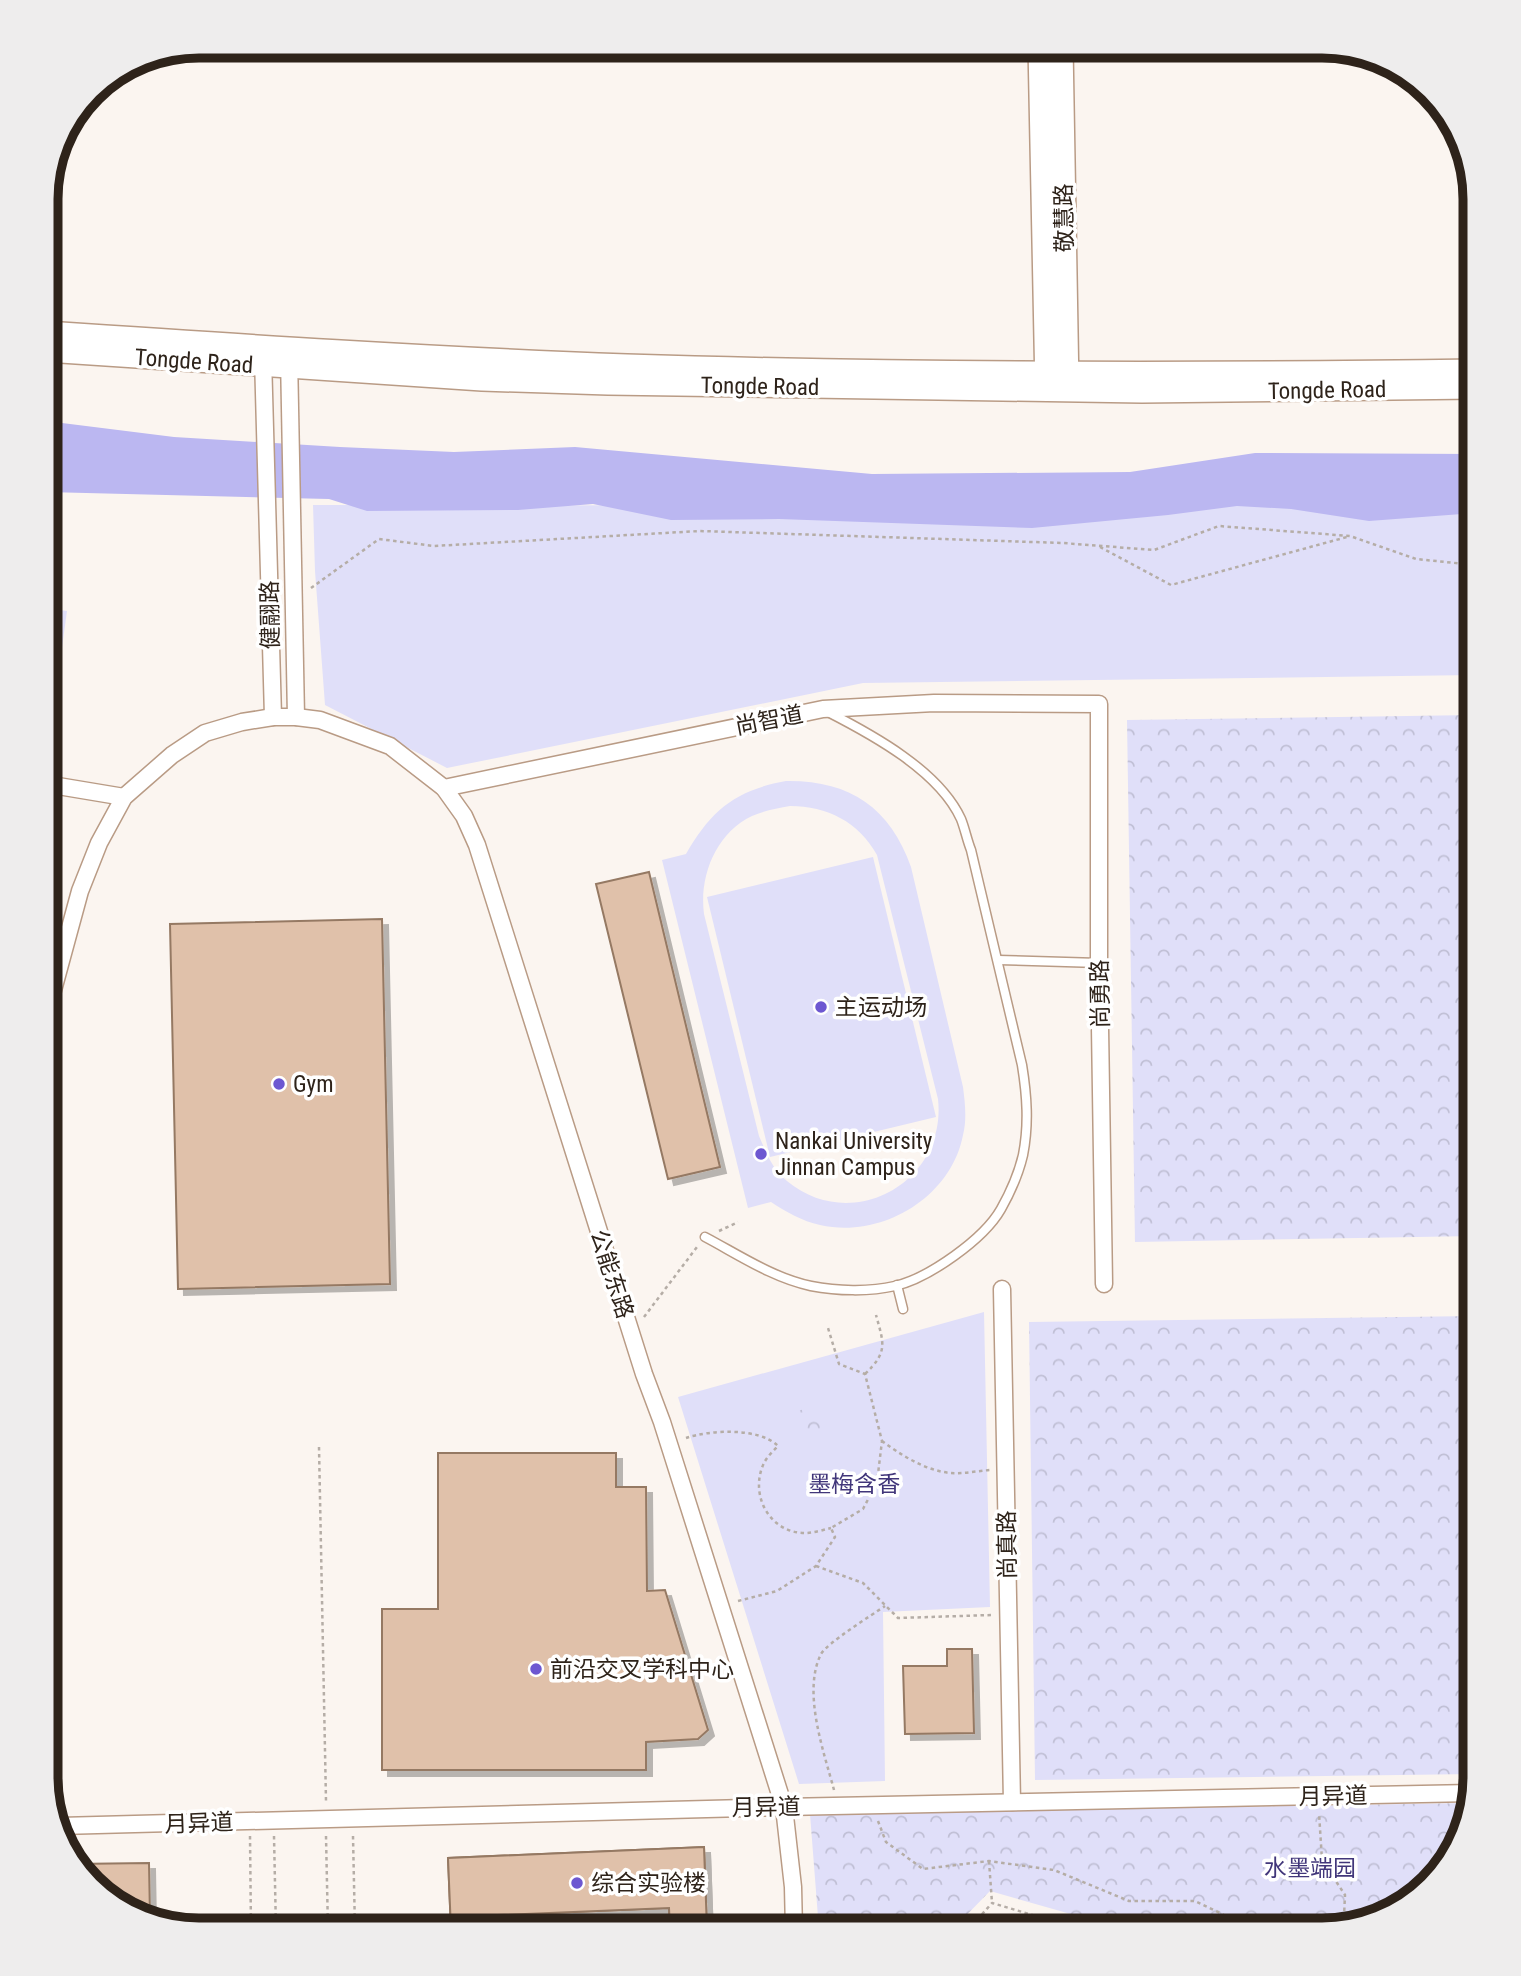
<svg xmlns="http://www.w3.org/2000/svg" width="1521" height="1976" font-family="'Roboto Condensed','Noto Sans SC',sans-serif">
<defs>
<pattern id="forest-crowns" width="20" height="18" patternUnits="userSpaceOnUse" patternTransform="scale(1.75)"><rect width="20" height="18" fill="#e0dff9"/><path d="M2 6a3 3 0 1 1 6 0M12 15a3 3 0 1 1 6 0" fill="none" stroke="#c0bfd5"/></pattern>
<filter id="shadow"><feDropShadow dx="6" dy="6" stdDeviation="0" flood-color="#0004"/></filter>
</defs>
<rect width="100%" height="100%" fill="#fbf5f0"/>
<g fill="#e0dff9" fill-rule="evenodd">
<path d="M1475,504v171l-612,8 -416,85 -122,-63 -10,-134 -2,-66 924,1z"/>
<path d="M46,608l21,3 -8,58 -13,-2z"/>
<path d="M46,699l12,2 -8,45 -4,-1z"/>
<path d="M786,781c63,-1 104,26 125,86l52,220c2,16 4,32 0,48 -12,63 -82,104 -143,90 -18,-4 -34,-13 -49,-23l-23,6 -86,-348 24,-6c25,-44 50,-64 100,-73zM790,806c37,0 69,16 87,49l61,244c9,83 -86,136 -151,82 -15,-12 -21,-29 -28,-45l-55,-222c-5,-38 12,-81 48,-98 12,-5 25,-8 38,-10z"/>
<path d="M873,857l63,260 -166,40 -63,-260z"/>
<path d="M984,1312l6,295 -107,5 2,169 -86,3 -121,-387z"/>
</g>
<g fill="url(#forest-crowns)">
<path d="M1475,715v521l-340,6 -8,-522z"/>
<path d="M1475,1316v458l-440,6 -6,-458z"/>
<path d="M810,1407l13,12 -2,14 -21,5 -10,-5 -4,-18z"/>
<path d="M1469,1803l-14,51 -48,51 -84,25h-196l-137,-39 -38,39h-133l-9,-116z"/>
</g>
<path fill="#bbb7f1" d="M46,421l128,16 166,10 114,5 121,-5 297,27 258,-2 125,-19 220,1v59l-106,8 -78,-12 -54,-3 -69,9 -136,13 -253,-9 -108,1 -78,-16 -75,6 -151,1 -38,-12 -283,-7z"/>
<g fill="#e0c1aa" stroke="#957963" stroke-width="2" filter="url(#shadow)">
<path d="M649,872l71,295 -52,12 -72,-295z"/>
<path d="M382,919l8,365 -212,5 -8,-365z"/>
<path d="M438,1453h178v34h30l1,104 18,-1 43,140 -10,9 -52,3v28h-264v-161h56z"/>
<path d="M947,1649h25l2,84 -69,1 -2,-68h44z"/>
<path d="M704,1847l3,83h-37l-1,-22 -195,8v14h-23l-3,-72z"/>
<path d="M704,1847l3,83h-37l-1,-22 -195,8v14h-23l-3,-72z"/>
<path d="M149,1863l1,55 -28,-8 -49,-46z"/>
<path d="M1017,1920l39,10h-41z"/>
</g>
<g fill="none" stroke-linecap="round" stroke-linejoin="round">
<defs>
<g id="lane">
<path d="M998,960l101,3"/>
<path d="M705,1237c34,18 68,41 106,49 26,5 58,6 84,0 34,-8 89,-47 106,-77 9,-16 18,-37 22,-54 6,-31 4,-59 -1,-90l-51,-215c-4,-10 -6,-21 -10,-31 -22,-48 -88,-84 -133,-107"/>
<path d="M897,1285l6,24"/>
</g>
<g id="street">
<path d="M289,356l7,361"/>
<path d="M263,357l10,360"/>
<path d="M46,784l78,13"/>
<path d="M444,788l379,-79 111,-6 165,1v259l5,321"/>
<path d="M46,1016l34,-125 19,-48 25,-46 48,-42 33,-22 37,-11 31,-5h23l24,3 70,26 54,42 20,28 13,29 167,529 18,48 122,385 9,80 1,43"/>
<path d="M1002,1289l10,513"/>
<path d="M60,1826l724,-19 688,-14"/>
</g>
<g id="secondary">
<path d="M1040,46l7,343"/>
<path d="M1061,46l6,342"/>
<path d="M46,333c193,13 387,26 581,33 283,9 566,9 848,5"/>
<path d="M46,350l436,29 126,4 534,8 333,-4"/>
</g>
</defs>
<use href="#lane" stroke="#b99b85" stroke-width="11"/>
<use href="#street" stroke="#b99b85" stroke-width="19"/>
<use href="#secondary" stroke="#b99b85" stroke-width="26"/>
<g stroke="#b5ada6" stroke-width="2.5" stroke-dasharray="3.5 3.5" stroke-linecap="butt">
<path d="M1100,547l71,38 176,-48"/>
<path d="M311,588l68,-49 55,7 266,-15 363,12 91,7 65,-24 131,10 66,23 59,6"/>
<path d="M719,1231l19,-9"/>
<path d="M644,1317l53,-70"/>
<path d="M865,1374c23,-22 19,-30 11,-59"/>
<path d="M686,1438c23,-8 73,-11 92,8 -5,5 -11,11 -14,17 -15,31 5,70 41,70 8,0 18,-3 26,-5"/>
<path d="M882,1441c19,14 44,30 69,32 12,1 26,-2 39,-3"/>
<path d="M319,1447l7,354"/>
<path d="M816,1566l47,17 35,35 94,-3"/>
<path d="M738,1601l39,-10 39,-25 19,-29 -4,-9 32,-19 14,-27 5,-41 -17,-67 -26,-10 -11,-36"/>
<path d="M834,1790c-10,-38 -32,-98 -13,-136 6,-11 51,-39 64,-48"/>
<path d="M878,1821l8,21 37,27 66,-8 65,9 75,31h66l60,29"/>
<path d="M250,1836l1,94"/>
<path d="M274,1836l2,94"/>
<path d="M326,1836l2,94"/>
<path d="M353,1836l2,94"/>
<path d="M989,1861l3,42"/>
<path d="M968,1930l24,-27 91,27"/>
<path d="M1295,1930l49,-14 1,-21 -23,-35 -3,-47"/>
</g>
<use href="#lane" stroke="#fff" stroke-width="8"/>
<use href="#street" stroke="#fff" stroke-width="16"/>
<use href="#secondary" stroke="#fff" stroke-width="23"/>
</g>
<g fill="#6d57d1" stroke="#fff" stroke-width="2.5">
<circle cx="821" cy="1007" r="7"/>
<circle cx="279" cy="1084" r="7"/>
<circle cx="761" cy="1154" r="7"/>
<circle cx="536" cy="1669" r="7"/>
<circle cx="577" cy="1883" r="7"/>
</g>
<g text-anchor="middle" stroke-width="7" stroke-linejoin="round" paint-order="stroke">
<g font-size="23" fill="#2e231a" stroke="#fff">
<text transform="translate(1064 218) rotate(-91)" y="8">敬慧路</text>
<text transform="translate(194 361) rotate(4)" y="8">Tongde Road</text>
<text transform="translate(760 386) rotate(1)" y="8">Tongde Road</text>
<text transform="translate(1327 390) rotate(-1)" y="8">Tongde Road</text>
<text transform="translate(270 615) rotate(-91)" y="8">健翮路</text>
<text transform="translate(769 720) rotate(-11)" y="8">尚智道</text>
<text transform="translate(1100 994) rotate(-91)" y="8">尚勇路</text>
<text transform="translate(612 1274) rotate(72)" y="8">公能东路</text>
<text transform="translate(1007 1545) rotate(-91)" y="8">尚真路</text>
<text transform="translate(1333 1796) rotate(-1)" y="8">月异道</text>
<text transform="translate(766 1807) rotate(-1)" y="8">月异道</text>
<text transform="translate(199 1823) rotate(-2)" y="8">月异道</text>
</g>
<g font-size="23" fill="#2e231a" stroke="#fff" text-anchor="start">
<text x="835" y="1015">主运动场</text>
<text x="293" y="1092">Gym</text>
<text x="775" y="1149">Nankai University<tspan x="775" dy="26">Jinnan Campus</tspan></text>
<text x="550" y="1677">前沿交叉学科中心</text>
<text x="591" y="1891">综合实验楼</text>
</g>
<g font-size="23" fill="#41367a" stroke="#fff">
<text x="854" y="1492">墨梅含香</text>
<text x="1310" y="1876">水墨端园</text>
</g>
</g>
<path d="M0 0H1521V1976H0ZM199 58H1322A141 141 0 0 1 1463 199V1777A141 141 0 0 1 1322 1918H199A141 141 0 0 1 58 1777V199A141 141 0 0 1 199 58Z" fill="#eeeded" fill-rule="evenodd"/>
<path fill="none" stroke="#2e231a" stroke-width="9" d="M199 58H1322A141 141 0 0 1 1463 199V1777A141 141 0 0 1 1322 1918H199A141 141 0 0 1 58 1777V199A141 141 0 0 1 199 58Z"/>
</svg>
